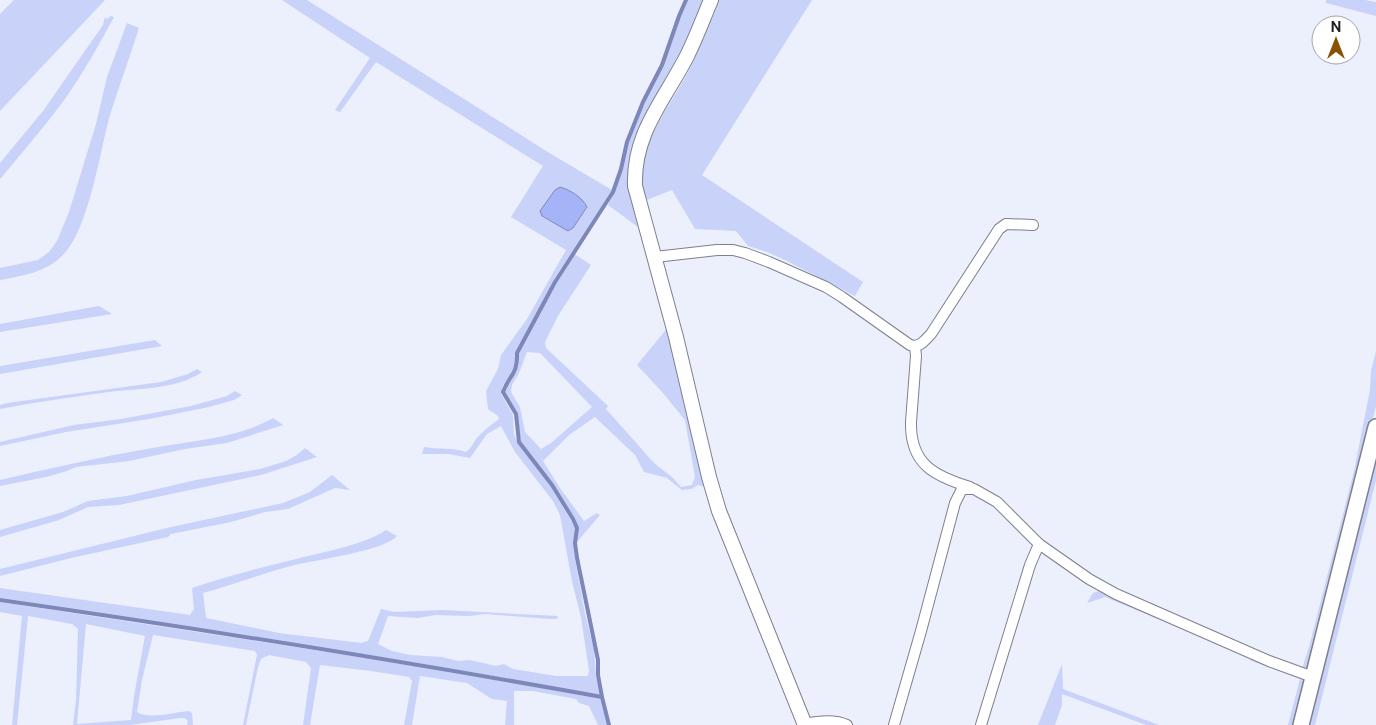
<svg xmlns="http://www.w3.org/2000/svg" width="1376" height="725" font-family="'Public Sans',sans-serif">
<rect width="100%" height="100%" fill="#eceffc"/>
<g fill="#c9d2f8" fill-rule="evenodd">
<path d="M14,0h91l-105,111v-97z"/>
<path d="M282,0h25l244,154 61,36 -56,86 -41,77 1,15 -13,17 -2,9 12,21 1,19 3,7 32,43 26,43 -1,15 1,17 10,55 9,35 2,27 4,19 -175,-31 -425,-66v-10l190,27 4,-6 -2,-21c33,-11 66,-20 100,-28 26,-7 73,-15 94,-30l11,6c-12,15 -84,24 -106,30 -30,8 -58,19 -88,27l3,25 73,15 82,10 7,-2 13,-32 13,3 48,-2 116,6 -1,3h-7l-64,-5 -17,2 -34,-1 -17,3 -30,-2 -10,28 14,7 18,4 32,2 16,4 12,-1 26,6 8,-2 9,5 43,7h32l1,-5 -8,-54 -9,-36 -12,-66 -7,-14 -38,-49 -14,-26 -14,8 -17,24 -21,-4h-27l2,-7c14,3 28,0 42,5 5,-4 7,-8 10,-13 7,-8 15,-14 23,-20l-1,-3 -10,-7 -2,-18 12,-22 3,-14 26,-36 39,-69 -55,-33 32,-51 -167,-104 -36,50 -5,-2 35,-52zM585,203l2,5 -14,20 -21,-6 -10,-5z"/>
<path d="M688,0h19l-71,150 10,83 -38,-28c11,-20 14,-41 20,-62 9,-28 24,-52 35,-78 9,-22 14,-44 25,-65z"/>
<path d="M719,0h93l-110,175 161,107 -8,14 -68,-35 -20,-9 -19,-6 -12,-15 -41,-2 -23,-39 -28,11c-13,-48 22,-88 43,-127 12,-24 23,-48 32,-74z"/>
<path d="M1326,0h39l11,2v14l-50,-13z"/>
<path d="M111,16l3,1c-15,28 -31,56 -49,82 -21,28 -43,54 -65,80v-16l43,-52 60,-86 2,-8 2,2z"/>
<path d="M127,23l12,5c-9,29 -20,58 -29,87 -10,36 -21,114 -47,140 -16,17 -41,21 -63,25v-12l38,-8 11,-8 8,-11 12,-29 27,-88 11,-47z"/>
<path d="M573,253l18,12 -33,51 -13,26 1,6 62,58 -2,3 49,55 17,13 9,10 11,-2 3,-8 -10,-57 -22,-27 -26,-28 32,-39 40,162 -11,-3 -7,4 -9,1 -15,-12 -23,-6 -9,-17 -40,-38 -26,18 -26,26 17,27 24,33 13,-8 3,2 -24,28 2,-15 -4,-10 -21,-34 -32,-42 -4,-28 -13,-22 3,-8 9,-11 3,-10 -1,-10 5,-11zM527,352l13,1 52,54 -41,36 -10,6 -16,-17 -5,-25 -9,-15 1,-7 7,-12z"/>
<path d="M99,306l13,8 -112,18v-8z"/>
<path d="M155,340l7,6 -162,28v-8z"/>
<path d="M1376,351v55l-69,266 -5,-3 7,-22 45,-176 16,-81 1,-19z"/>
<path d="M197,369l5,3c-27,18 -62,16 -93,20 -36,5 -73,10 -109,17v-4l7,-2 154,-21 27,-8z"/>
<path d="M235,391l7,4 -8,5 -25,7 -60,12 -83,13 -66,14v-4l74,-17 47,-6 70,-13 36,-10z"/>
<path d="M273,418l10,7 -56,18 -42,6 -56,12 -53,6 -9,4 -21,6 -46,9v-6c50,-12 101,-23 152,-32 42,-8 84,-9 121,-30z"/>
<path d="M305,448l12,9 -56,18 -142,30 -31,2 -29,13 -59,17v-7l63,-18 25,-11 39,-5 69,-16 64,-11 26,-8 11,-6z"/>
<path d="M1376,456v24l-61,245h-9z"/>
<path d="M332,475l18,15 -15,-2 -47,21 -23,3 -34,10 -60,12 -3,3 -97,21 -71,18v-7l171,-42 112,-24 27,-11z"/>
<path d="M1099,591l211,89 -12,45h-10l12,-46 -48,-18 -8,-6 -139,-58 -18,6 6,-10z"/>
<path d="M0,602l439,67 163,30 6,26h-10l-9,-19 -10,-3 -3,-4 -43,-8h-19v34h-9l2,-24 -15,-2 -25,-16 -47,-7 -8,49h-8l8,-44 -3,-4 -38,-6 -51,-6 -10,60h-7l8,-57 -5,-6 -37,-7 -8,4 -3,8 -12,58h-3l14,-70 -2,-4 -102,-16 -11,45 -5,32c13,8 37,0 52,-1l3,2 1,12h-6l1,-4 -3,-3h-5l-50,7h-57l3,-25 2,-71 -6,-5 -44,-8 -11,109h-5l10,-109 -22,-4zM86,624l59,12 -11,60 -3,24 -54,4z"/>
<path d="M1062,664l1,25 96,36h-13l-84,-31v11l-7,20h-17z"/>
</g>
<path fill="#a5b3f7" stroke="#7d87b8" d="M560,187c10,3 22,10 27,20l-14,21 -5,3 -26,-15 -2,-5 15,-21z"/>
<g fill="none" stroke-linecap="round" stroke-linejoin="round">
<g stroke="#7d87b8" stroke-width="4">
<path d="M0,600c201,29 402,61 602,97l7,28"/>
<path d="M602,697l-4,-22v-15l-21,-102 -2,-15 2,-15 -4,-9 -21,-34 -33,-43 -3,-28 -13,-22c6,-17 15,-17 14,-39l38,-71 58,-90 8,-23 6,-27 16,-40 19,-37 17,-49 7,-16"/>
</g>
<defs>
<g id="street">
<path d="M655,257l62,-7h16l12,3 24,9 57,25 16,10 68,48c10,3 14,-4 21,-11l68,-105 7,-5 27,1"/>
<path d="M915,346l1,10 -5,66c-1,42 23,54 59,65"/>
<path d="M805,724c14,-3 29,-5 42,1"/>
<path d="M894,725l27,-94 34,-128 7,-14h12l23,13 42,42 50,35 27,15 153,67 44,16"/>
<path d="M981,725l49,-160 9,-21"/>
</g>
<path id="secondary" d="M711,0c-8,19 -15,38 -24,56 -23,45 -54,77 -52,130l41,151 33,140 10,34 86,214"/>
<path id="primary" d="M1301,725l75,-298"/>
</defs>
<use href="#street" stroke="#7e808c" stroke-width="12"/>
<use href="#secondary" stroke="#7e808c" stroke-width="16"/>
<use href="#primary" stroke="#7e808c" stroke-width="18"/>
<use href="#street" stroke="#fff" stroke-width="10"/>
<use href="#secondary" stroke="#fff" stroke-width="14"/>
<use href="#primary" stroke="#fff" stroke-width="15"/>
</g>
<g transform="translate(1336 40)"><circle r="24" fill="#ffffff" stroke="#a5a6a7"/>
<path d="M0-4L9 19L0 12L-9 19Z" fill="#8a5304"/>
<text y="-8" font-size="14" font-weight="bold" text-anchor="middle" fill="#1f2024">N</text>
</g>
</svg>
